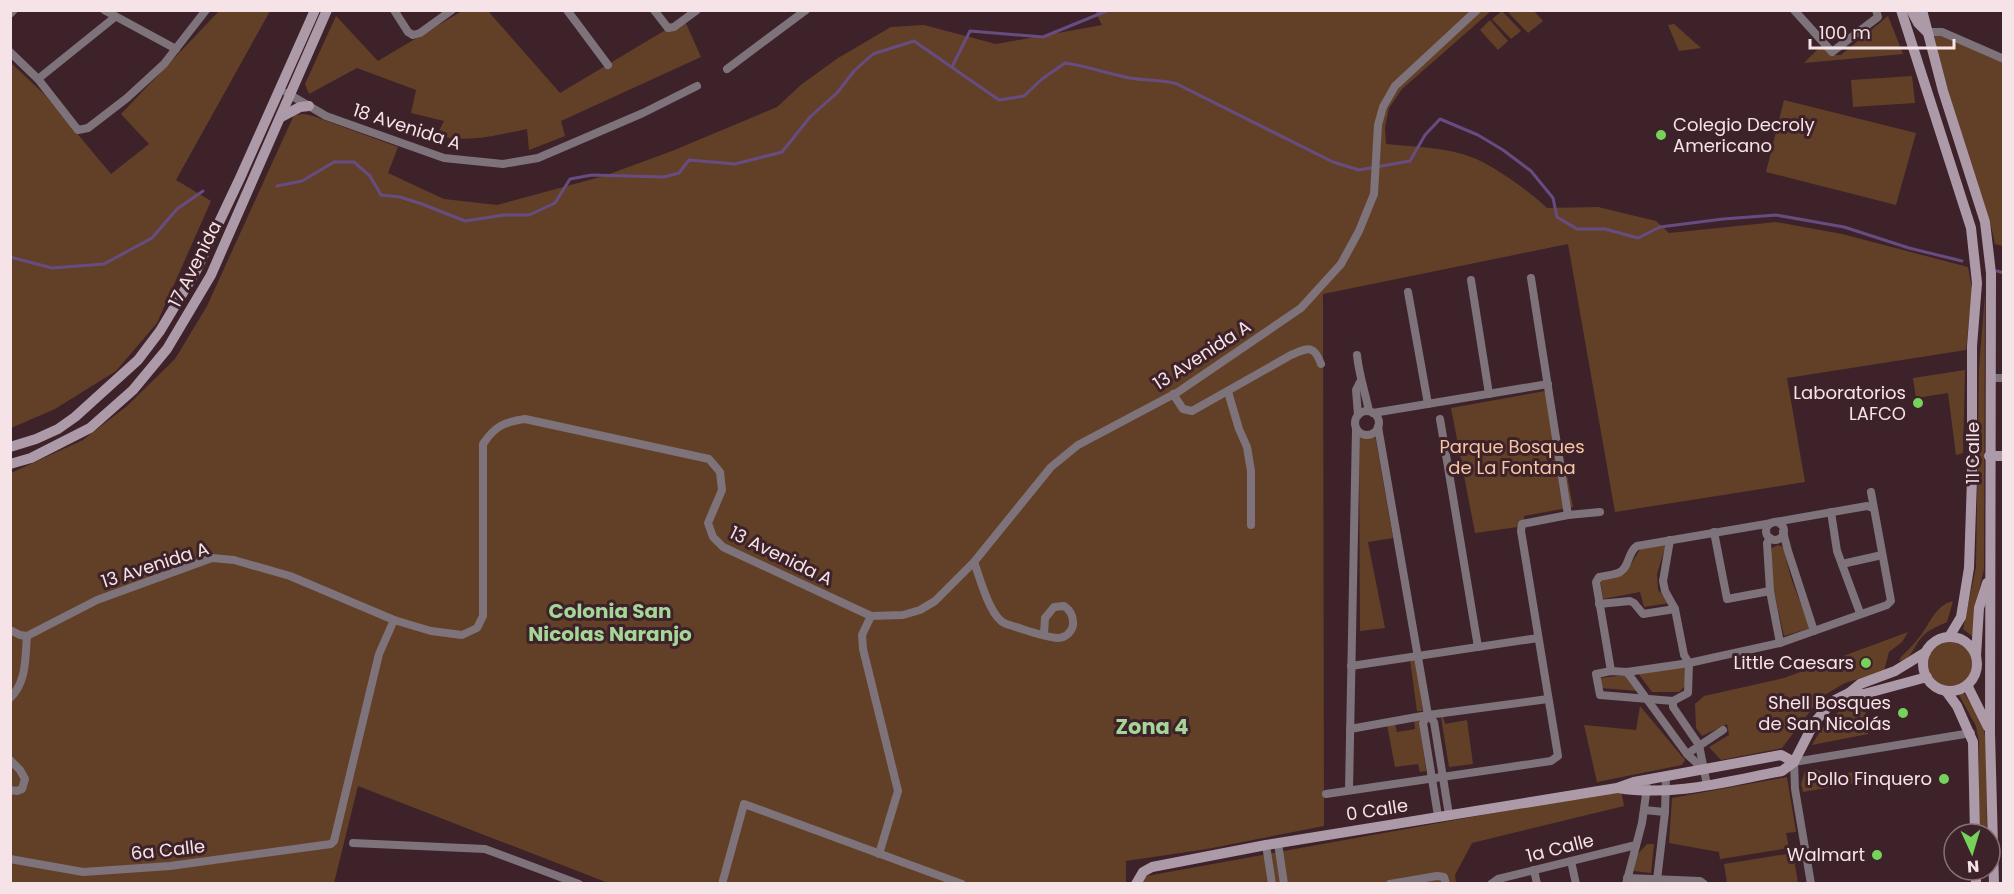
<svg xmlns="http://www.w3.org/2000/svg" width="2014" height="894" font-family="Poppins,sans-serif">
<rect width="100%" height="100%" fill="#3d222a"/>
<g fill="#624027">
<path d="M219,11h51l-94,169 35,21 -54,122 -41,48 -61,38 -44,19 -1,-366 34,32 67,80 38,-30 -28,-30z"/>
<path d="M462,11h26l72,82 124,-74 17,38 -140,64 4,15 -36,14 -2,-21c-30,6 -61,15 -90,6l7,-14 -33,-8 5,-23 -59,-22 -48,26 -4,-10 31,-68 42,45z"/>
<path d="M1095,11h396l-89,78 -13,19 -4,19 1,17c29,3 60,3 88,14 23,10 55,33 73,50l51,-1 58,14 13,12 107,-11 66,12 126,33 4,22 -6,61 -179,28 18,104 -190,30 -47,-268 -245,50 1,532 -117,23 -81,12v22l-515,1 -253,-98 -24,97 -323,1v-411l72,-33 44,-34 48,-47 32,-53 87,-191 10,-1 9,2 85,31 -10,26 56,26 53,6 107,-29 68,-25 105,-44 25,-23 36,-26 53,-31 33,-2 72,19 106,-19z"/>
<path d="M1502,11l19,20 -10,8 -19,-20z"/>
<path d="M1507,11h27l9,10 -15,12z"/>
<path d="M1888,16l15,38 -99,9 17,-17 9,9h11z"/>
<path d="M1490,20l18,21 -10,9 -18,-20z"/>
<path d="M1674,24l27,24 -22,3 -11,-26z"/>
<path d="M1933,30l70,31v185l-8,-2 -5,-23 -45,-131z"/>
<path d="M1912,76l3,27 -62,4 -2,-27z"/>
<path d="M1784,100l132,33 -20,72 -130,-33z"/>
<path d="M1985,294l-1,275 -9,39 -2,29 -10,-8 13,-62 3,-198z"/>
<path d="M1965,370l-2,83 -7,2 -8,-62 -32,5 -3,-20z"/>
<path d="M1551,390l22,117 -49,9 1,10 -50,7 -24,-125z"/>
<path d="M1375,435l18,103 -25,4 17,86 -25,3 -1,-195 8,2z"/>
<path d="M1667,541l-10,33 1,16 12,13 -26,4 -4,-15 -37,7 -3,-20 25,-5 17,-28z"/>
<path d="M1778,545l5,2 8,31 19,50 -26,8c-4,-19 -18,-71 -12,-88z"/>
<path d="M1953,601l-6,21c-9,4 -19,8 -25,15 -9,9 -9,22 -23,24l2,-4c7,-7 14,-14 20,-22 9,-12 15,-30 32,-34z"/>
<path d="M1908,632l-6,10 -13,10 -5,19 -39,12 -24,14 -39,51 -61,12 -12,-13 20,-12 -2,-11 -25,12 -6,-8 -1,-24 9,-8 80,-18z"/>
<circle cx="1950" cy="664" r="22"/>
<path d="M1415,659l8,52h-6l-7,-51z"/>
<path d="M1683,667l4,3 -1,15 -7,7h-27l-14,-19z"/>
<path d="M1626,675l12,16 -37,-3 -1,-10z"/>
<path d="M1964,693l19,31 3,18 1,92h-8v-92l-3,-16 -17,-31z"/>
<path d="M1864,701l4,33 -56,11c12,-22 26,-38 52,-44z"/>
<path d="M1640,706l45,54 -3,5 -85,17 -13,-57 52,5z"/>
<path d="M1443,716l2,8 22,-4 6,44 -24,3 -8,-50z"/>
<path d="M1419,719l7,52 -6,1 -2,-8 -23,3 -8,-42 8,-1 2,8 18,-3 -1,-9z"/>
<path d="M1816,769l12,7 26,-4 1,11 -52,9 -2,-8 4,-13z"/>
<path d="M1787,777l9,55 -10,1 3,15 -69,11 -1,-7 -50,-9 3,-45z"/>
<path d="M1621,790l3,16 -152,37 -17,32 1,8 -315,1v-7z"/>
<path d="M1647,844h7l-3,29 -17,-2 2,-15z"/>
<path d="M1793,853l5,30h-71l-3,-19z"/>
</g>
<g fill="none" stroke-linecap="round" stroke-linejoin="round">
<g stroke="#674c82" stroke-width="3">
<path d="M952,67l18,-36 73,6 66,-27"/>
<path d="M277,186l25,-5 32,-19h20l16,14 11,19 19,2 22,7 43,17 39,-6h25l26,-12 15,-24 22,-4 72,2 15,-4 10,-13 46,4 47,-12 28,-35 27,-24 17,-22 19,-17 41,-13 85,59 25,-4 18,-17 23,-16c22,3 43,11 65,15 16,3 31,1 47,6l156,78 26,8 51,-9 15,-26 15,-16 38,16 25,15 28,21 22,27 4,19 20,12h28l33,9 22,-11 63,-8 53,-4 68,12 65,21 53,13"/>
<path d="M10,257l42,11 52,-4 48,-26 25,-29 26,-18"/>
<path d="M1997,271l7,2"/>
</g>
<g stroke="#7e727b" stroke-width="8">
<path d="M104,10l72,39"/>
<path d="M394,10l14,22 5,3 7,-2 32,-23"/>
<path d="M567,10l41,55"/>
<path d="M654,10l14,18 6,-1 23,-17"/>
<path d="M1794,10l38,42 46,-35 -2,-7"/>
<path d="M10,14l4,-4"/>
<path d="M1928,32h14l62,27"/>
<path d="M10,52l28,27 40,51 10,-2 39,-30 37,-34 42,-54"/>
<path d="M727,69l79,-59"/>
<path d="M38,79l77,-62"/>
<path d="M287,93l39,23 118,42 59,6 35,-6 105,-45 54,-27"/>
<path d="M1531,278l37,237"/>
<path d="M1471,280l18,114"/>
<path d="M1408,292l20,112"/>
<path d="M1357,355c2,20 8,37 12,56"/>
<path d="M1990,378h14"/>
<path d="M1228,392l11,37 8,18 4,24v54"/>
<path d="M1173,394l10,15 9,2 99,-56c17,-7 23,-11 30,9"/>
<circle cx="1367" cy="423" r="12"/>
<path d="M1373,413l175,-29"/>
<path d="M1358,415l-2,-25 4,-8"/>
<path d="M1440,419l38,228"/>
<path d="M1378,427l50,288 6,7 15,93"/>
<path d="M1831,512l6,39 23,62"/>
<path d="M1775,522l92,-16 6,2"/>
<circle cx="1775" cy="531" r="9"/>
<path d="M1714,532l13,67 43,-8"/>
<path d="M1783,532l5,19 26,80"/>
<path d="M1770,538l-3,5 3,48 10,52"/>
<path d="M1670,540l-7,41 2,10 10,18 9,46 5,8 -1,30 -15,8v6l26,38 8,40"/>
<path d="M974,562c6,16 16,56 32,62 15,4 36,13 52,14 8,0 16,-8 15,-16 0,-7 -3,-12 -9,-16l-10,1 -9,11 -1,16"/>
<path d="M1842,564l40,-9"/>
<path d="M1599,604l31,-3 4,2 9,11 32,-5"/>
<path d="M871,616l-9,19 1,14 35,142 -19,63"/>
<path d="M10,630l10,5 7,1 70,-36 115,-42 22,2 56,16 104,44 37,11 31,4 15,-7 6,-12v-172c12,-18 21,-22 42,-25l184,40 11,13 2,18 -14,33 5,14 10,10 148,69 32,-1 17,-5 15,-9 39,-39 77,-95 27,-22 100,-53 123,-84 40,-44 18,-33 15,-37 4,-69 5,-18 12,-21 82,-76"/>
<path d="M1351,666l187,-28"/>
<path d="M1611,671l-15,-89 3,-5c6,-1 13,-2 19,-4 12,-5 9,-21 19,-27l135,-23"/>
<path d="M1627,672l60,82 17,16"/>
<path d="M10,698c17,-16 15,-40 17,-62"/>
<path d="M1673,701l-73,-6 -4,-21 15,-3 16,1 62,-9 91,-20 107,-38 4,-4 -20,-109"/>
<path d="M1428,715l-5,8 15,93"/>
<path d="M1350,729l78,-14 120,-16"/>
<path d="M1687,754l36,-24"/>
<path d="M10,760l10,10 5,9 -3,10 -5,2 -7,-1"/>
<path d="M1349,790l7,-361"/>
<path d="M1326,794l225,-33 7,-5 -37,-225 1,-7 46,-9 32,-3"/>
<path d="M1644,810l21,2"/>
<path d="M353,843l132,6 94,35"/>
<path d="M1278,843l6,41"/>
<path d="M1266,845l6,39"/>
<path d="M10,859l73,13 87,-6 161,-22 3,-3 45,-187 15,-34"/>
<path d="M1571,861l5,23"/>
<path d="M1534,870l3,14"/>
<path d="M1627,878l73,3 4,3"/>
<path d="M722,884l22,-80 218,80"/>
<path d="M1390,884l47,-8 7,1 2,7"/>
<path d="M1491,884l7,-5 138,-34"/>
<path d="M1626,884l16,-61 5,-36"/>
<path d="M1660,884l-3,-4 8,-68 1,-36"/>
<path d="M1811,884l-16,-95 -1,-27 177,-29"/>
</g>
<g stroke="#ad9aa9" stroke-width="10">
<path d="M1901,10l70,218 6,55 -5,63v133l-3,89 -8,49 -12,20"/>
<path d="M1911,10l7,13 9,9"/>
<path d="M1922,10l21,81 42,131 6,51 -1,460 4,151"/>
<path d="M281,117l19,-10 9,-1"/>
<path d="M10,447l26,-8 22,-10 17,-12 63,-57 22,-29 36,-60 44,-93 75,-168"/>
<path d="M1989,456h15"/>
<path d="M10,464l21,-6 59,-30 43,-38 34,-41 44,-74 116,-265"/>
<circle cx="1950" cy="664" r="27"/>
<path d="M1976,656l3,-48 8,-25"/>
<path d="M1967,685l21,42"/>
<path d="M1946,691l11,15 16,36 2,92"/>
<path d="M1849,693l15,1 63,-17"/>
<path d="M1618,788c55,9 110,-7 164,-17l12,-9 20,-39 19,-22 16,-8 11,-9 35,-13 31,-19"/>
<path d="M1976,870v14"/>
<path d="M1136,884l7,-12 9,-5 114,-22 351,-57 17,-6 147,-27 13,7"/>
</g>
</g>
<g fill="#76d25a" stroke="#3d222a" stroke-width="2">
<circle cx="1661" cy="135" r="6"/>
<circle cx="1918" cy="403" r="6"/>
<circle cx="1866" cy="663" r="6"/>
<circle cx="1903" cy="713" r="6"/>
<circle cx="1944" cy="779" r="6"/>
<circle cx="1877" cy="855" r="6"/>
</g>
<g text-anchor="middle" stroke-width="6" stroke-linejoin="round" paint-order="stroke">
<g font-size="18" fill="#f6e3e8" stroke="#3d222a" text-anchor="end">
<text x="1673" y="131" text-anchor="start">Colegio Decroly<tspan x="1673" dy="21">Americano</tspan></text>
<text x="1906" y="399">Laboratorios<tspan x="1906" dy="21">LAFCO</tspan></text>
<text x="1854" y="669">Little Caesars</text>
<text x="1891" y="709">Shell Bosques<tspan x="1891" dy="21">de San Nicolás</tspan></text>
<text x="1932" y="785">Pollo Finquero</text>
<text x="1865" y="861">Walmart</text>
</g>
<g font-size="18" fill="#f6e3e8" stroke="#3d222a">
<text transform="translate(407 127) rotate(18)" y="6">18 Avenida A</text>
<text transform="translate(195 264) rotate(-63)" y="6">17 Avenida</text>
<text transform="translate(1202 355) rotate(-33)" y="6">13 Avenida A</text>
<text transform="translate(1973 453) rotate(-90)" y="6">11 Calle</text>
<text transform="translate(781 556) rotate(26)" y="6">13 Avenida A</text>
<text transform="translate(155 565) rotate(-18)" y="6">13 Avenida A</text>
<text transform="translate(1377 810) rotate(-9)" y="6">0 Calle</text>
<text transform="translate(1560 848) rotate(-14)" y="6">1a Calle</text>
<text transform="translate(168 850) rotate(-6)" y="6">6a Calle</text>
</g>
<g font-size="18" fill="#f6c5a3" stroke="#3d222a">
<text x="1512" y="453">Parque Bosques<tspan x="1512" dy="21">de La Fontana</tspan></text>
</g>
<g font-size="20" font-weight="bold" fill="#a5d697" stroke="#3d222a">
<text x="610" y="618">Colonia San<tspan x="610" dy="23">Nicolas Naranjo</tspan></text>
</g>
<g font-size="21" font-weight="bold" fill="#a5d697" stroke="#3d222a">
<text x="1152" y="734">Zona 4</text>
</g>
</g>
<rect width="2014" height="894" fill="none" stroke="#f6e3e8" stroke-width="24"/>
<g transform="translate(1972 852) rotate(176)"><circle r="28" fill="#3d222a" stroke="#876f76" stroke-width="1.5"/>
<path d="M0-4.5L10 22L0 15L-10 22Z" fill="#76d25a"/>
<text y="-9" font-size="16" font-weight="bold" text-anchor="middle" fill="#f6e3e8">N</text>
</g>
<path d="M1810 39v9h144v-9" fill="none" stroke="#f6e3e8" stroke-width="3"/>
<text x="1819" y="39" font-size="18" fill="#f6e3e8" stroke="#3d222a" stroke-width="4.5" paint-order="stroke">100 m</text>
</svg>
